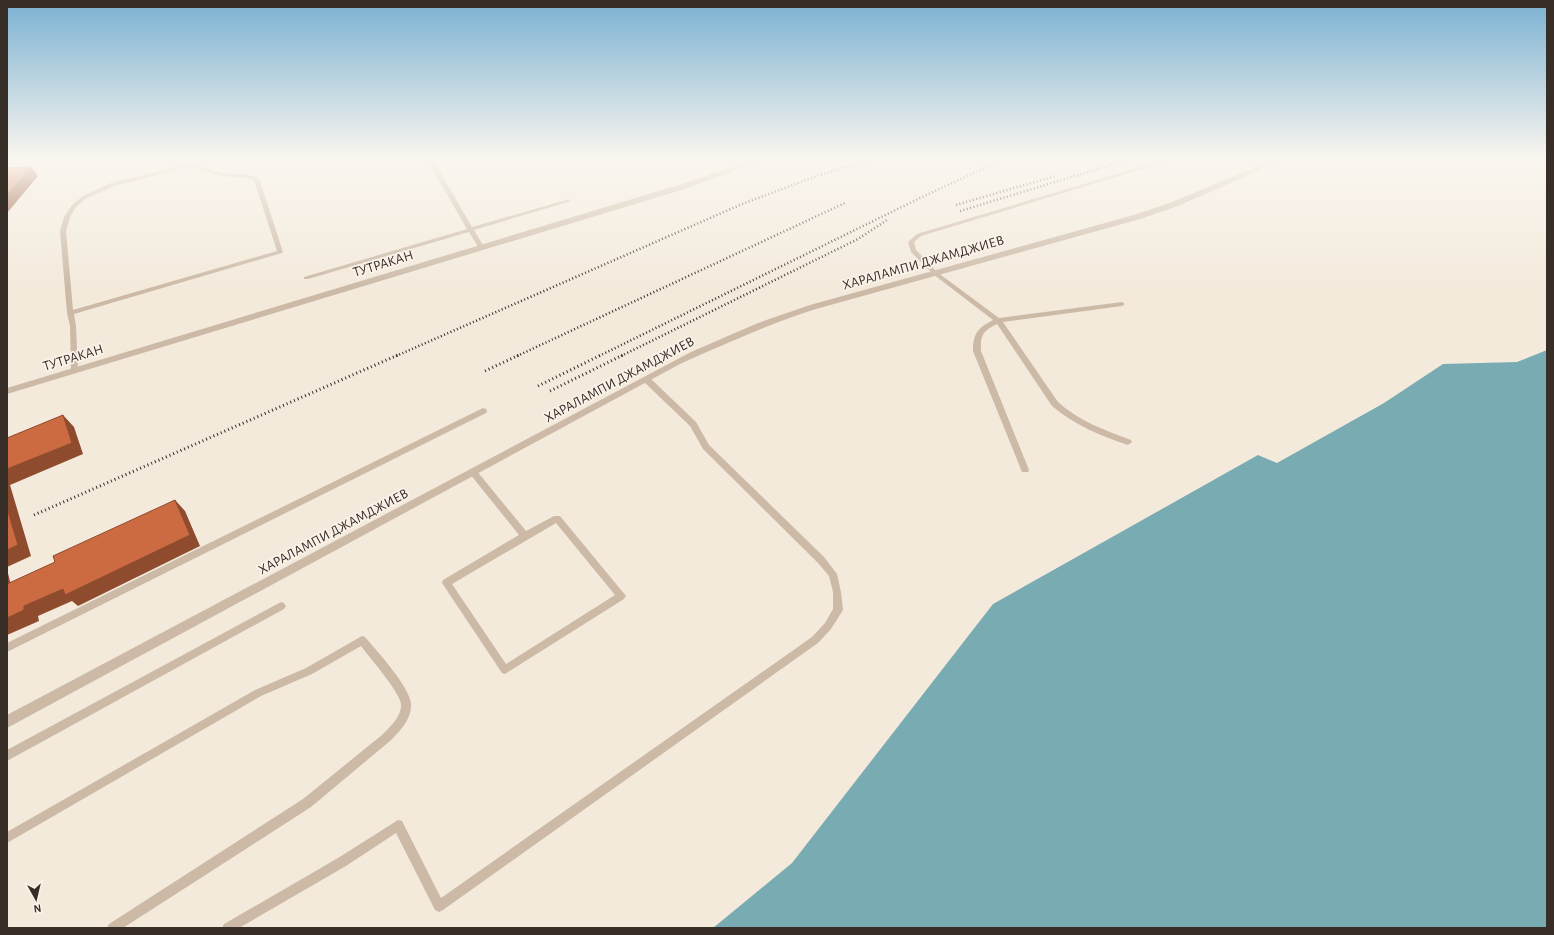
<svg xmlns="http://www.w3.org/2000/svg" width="1554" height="935" font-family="'Alegreya Sans',sans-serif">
<rect width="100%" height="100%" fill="#f3eadc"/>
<path fill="#79acb2" d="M1547,350v578h-834l79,-65 201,-259 265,-149 19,8 107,-60 59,-39 74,-2z"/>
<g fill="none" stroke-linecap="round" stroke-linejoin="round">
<g fill="#ccbaa7" fill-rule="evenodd">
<path d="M426,158h6l40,69 94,-27 2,-1 3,2 -97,29 10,17 -1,1h-4l-10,-16 -161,47h-4v-2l163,-48z"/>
<path d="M1170,158h9l-258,78 -7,6 2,8 21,22 62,46 123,-16 3,2 -3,2 -119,16 55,80c21,19 46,28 73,38l1,2 -4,3c-27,-9 -54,-20 -76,-39l-55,-82c-14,7 -17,11 -16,27l48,119 -1,2h-6l-49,-121c0,-18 5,-23 20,-31l-60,-46 -22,-22 -3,-10 9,-8z"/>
<path d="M188,164c12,1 22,6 34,9 12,2 25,0 37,5l24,74 -1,1 -208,61 2,12 2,44 -1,2h-6l-1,-46 -3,-13 -7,-82 4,-14 8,-12 11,-9 28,-13zM184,168c14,-1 25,6 38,8 11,2 22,0 32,4l23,71 -204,59 -7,-79 4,-14 6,-10 11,-9 28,-12z"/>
<path d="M646,376l3,1 47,45 13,23 115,112 13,17 4,18 2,18 -12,19 -13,14 -375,267 -4,2 -4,-2 -39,-77 -50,33 -107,62h-17l2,-4 114,-66 60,-38 4,1 39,77 371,-261 13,-14 8,-14v-17l-4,-16 -11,-13 -115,-114 -13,-23 -47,-45 -1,-2z"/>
<path d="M483,408l3,1 1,2 -1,2 -479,239v-9z"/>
<path d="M473,469l3,1 50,61 28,-15h6l66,80 -2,3 -119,75 -3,-1 -60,-90 1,-3 76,-45 -49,-61 -1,-2 1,-2zM556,523l59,72 -109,69 -54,-80z"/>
<path d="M281,602l3,1 2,3 -2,3 -277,152v-11z"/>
<path d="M362,636l3,1c12,14 45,50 46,67 1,15 -12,28 -21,37l-79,66 -188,121h-16l2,-4 194,-125 79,-64c8,-8 20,-19 19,-31 -1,-12 -32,-47 -40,-58l-49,28 -51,22 -254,147v-11l248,-142 51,-22z"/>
</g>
<path fill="#ccbaa7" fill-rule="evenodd" d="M1278,158h9l-109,48 -38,13 -324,90c-47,15 -91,35 -136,55l-673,364v-13l684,-363 67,-29 52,-18 324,-90 38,-13z"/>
<path fill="#ccbaa7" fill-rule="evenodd" d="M759,158h10l-81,30 -681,206v-6l675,-204z"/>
<g stroke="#382e28" stroke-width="2.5" stroke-dasharray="1 2.5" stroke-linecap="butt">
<path d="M956,205l99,-29"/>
<path d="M960,211l174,-53"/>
<path d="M396,356l346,-152 75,-28 56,-18"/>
<path d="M517,356l328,-153"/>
<path d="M599,356l323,-159 84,-39"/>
<path d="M621,356l237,-117 29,-19"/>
</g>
<g stroke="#382e28" stroke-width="3" stroke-dasharray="1 3" stroke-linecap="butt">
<path d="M485,371l34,-16"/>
<path d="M538,386l63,-31"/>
<path d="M550,391l73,-36"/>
<path d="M34,515l364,-160"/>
</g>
</g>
<g fill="#8f4b2e">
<path d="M31,167l7,9 -31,37v-18z"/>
<path d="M63,415l11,12 9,27 -73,31 21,71 -24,11v-98z"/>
<path d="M175,500l10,11 15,35 -122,60 -6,-5 -34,15 1,5 -32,14v-17z"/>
<path d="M7,569l7,29 -7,-6z"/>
</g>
<g fill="#cc6b42" stroke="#8f4b2e">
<path d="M31,167l-24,28v-27z"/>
<path d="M63,415l9,28 -65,26v-31z"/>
<path d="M175,500l15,35 -125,60 -2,-6 -39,17v4l-17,8v-34l48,-22 -2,-6z"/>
<path d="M7,508l11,37 -11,5z"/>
</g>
<linearGradient id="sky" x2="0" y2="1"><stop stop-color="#7bb1d2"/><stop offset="0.55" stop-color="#faf6ef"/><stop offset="1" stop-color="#faf6ef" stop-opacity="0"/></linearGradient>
<rect width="1554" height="289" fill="url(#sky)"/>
<g text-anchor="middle" stroke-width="3.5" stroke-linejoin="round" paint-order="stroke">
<g font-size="14" fill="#382e28" stroke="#fbf3e9">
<text transform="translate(923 262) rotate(-16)" y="5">ХАРАЛАМПИ ДЖАМДЖИЕВ</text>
<text transform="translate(383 263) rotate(-17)" y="5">ТУТРАКАН</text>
<text transform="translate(73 357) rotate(-17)" y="5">ТУТРАКАН</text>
<text transform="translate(619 379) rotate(-28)" y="5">ХАРАЛАМПИ ДЖАМДЖИЕВ</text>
<text transform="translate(333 531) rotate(-28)" y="5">ХАРАЛАМПИ ДЖАМДЖИЕВ</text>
</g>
</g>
<rect width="1554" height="935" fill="none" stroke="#382e28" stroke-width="16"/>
<g transform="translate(36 899) rotate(172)" stroke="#fbf3e9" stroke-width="3" paint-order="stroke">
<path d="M0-3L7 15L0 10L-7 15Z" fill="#382e28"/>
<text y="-6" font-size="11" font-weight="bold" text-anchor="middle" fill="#382e28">N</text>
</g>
</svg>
